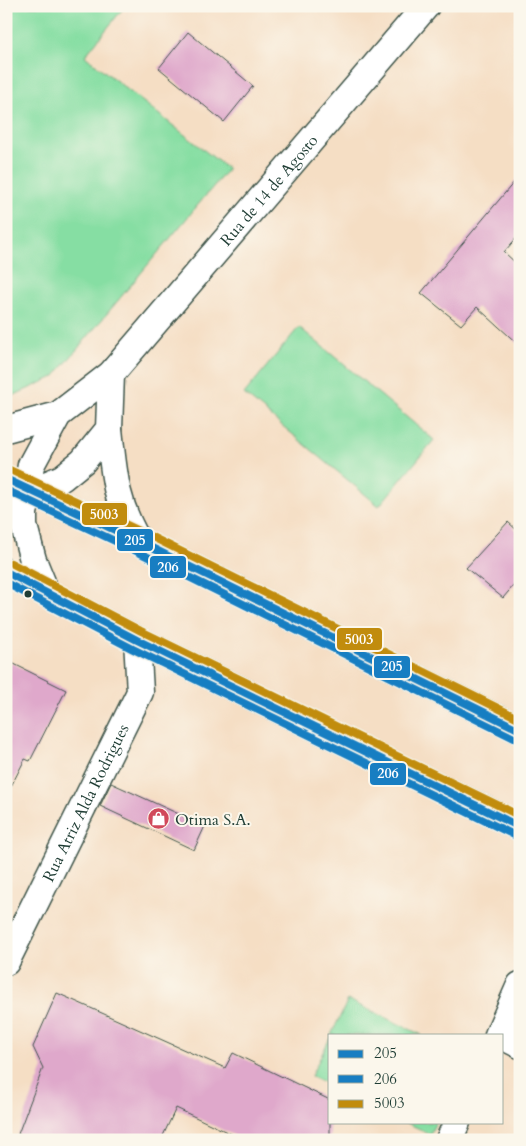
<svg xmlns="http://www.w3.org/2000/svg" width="526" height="1146" font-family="Cardo,serif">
<rect width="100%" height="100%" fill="#fbf7ec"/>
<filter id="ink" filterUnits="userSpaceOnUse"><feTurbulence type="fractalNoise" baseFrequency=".02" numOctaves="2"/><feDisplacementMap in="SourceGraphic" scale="10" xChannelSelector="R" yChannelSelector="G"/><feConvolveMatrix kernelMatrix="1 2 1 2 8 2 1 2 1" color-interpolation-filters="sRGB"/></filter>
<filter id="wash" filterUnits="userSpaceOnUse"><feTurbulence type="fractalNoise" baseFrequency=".0096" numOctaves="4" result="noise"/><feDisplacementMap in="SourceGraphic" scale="20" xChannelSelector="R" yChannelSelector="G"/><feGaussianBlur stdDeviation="1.12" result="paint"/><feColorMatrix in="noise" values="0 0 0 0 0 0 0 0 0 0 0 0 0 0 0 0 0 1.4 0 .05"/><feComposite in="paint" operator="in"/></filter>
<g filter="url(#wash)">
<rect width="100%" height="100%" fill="#f5dec4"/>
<g fill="#86dea3" stroke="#528e6c">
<path d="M6,6h119l-40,50 143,113 -174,208 -48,22z"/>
<path d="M299,327l135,113 -55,66 -135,-112z"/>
<path d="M348,1000l74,35h-91z"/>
<path d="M330,1038v47l-19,-9z"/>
<path d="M405,1122h31l-6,12z"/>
</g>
<g id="blocks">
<g fill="#dfa8cb">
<path d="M188,32l65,54 -29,36 -65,-54z"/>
<path d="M520,175v59l-16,18 16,15v79l-43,-39 -16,18 -40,-32z"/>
<path d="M508,522l12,11v45l-17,20 -37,-30z"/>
<path d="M6,660l60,30 -36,71 -5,-2 -19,37z"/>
<path d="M111,783l94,43 -11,24 -94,-44z"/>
<path d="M57,993l168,75 8,-15 97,47v40h-86l-68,-32 -15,32h-130l-13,-6 25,-66 -10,-21z"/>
</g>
</g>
</g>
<g filter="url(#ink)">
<use href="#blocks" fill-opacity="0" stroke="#3f554a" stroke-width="1"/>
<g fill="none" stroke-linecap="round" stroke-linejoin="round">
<defs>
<g id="street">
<path d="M6,429l52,-14"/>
<path d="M109,429c5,45 6,73 29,112"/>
<path d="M18,503l12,-11 32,-14 21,-17 26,-32 2,-55"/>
<path id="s1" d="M46,592l-13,-32 -9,-34v-14l6,-20 -1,-15 2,-12 27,-50 53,-41 315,-368"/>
<path id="s2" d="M6,962l134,-270 -3,-52"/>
<path d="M498,1035l22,-50"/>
<path d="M502,1036l18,9"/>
<path d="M449,1140l8,-18"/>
</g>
<g id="primary">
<path d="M6,479l132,62 382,189"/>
<path d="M6,572l131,68 383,187"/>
</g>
</defs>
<use href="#street" stroke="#3f554a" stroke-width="29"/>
<use href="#primary" stroke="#3f554a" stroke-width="30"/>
<use href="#street" stroke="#fff" stroke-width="26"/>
<use href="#primary" stroke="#fff" stroke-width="28"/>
<defs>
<g id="bus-1">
<path d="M6,479l132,62 382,189"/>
<path d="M6,572l131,68 383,187"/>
</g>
<g id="bus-2">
<path d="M6,490l128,60 382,189"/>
<path d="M6,583l127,66 383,187"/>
</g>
<g id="bus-3">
<path d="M10,470l132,62 378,187"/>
<path d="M11,563l130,68 379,185"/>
</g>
</defs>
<use href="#bus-1" stroke="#fbf7ec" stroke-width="11"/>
<use href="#bus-2" stroke="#fbf7ec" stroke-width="11"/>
<use href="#bus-3" stroke="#fbf7ec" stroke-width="11"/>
<use href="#bus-1" stroke="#187ec2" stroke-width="8"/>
<use href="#bus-2" stroke="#187ec2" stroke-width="8"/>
<use href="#bus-3" stroke="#c18c0d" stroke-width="8"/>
</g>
</g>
<defs>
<symbol id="shop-disc" viewBox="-11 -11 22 22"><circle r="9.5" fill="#d1495b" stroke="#fbf7ec"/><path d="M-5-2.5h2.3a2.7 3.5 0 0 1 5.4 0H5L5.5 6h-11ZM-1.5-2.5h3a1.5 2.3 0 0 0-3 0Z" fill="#fff"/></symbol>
</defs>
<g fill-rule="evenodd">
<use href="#shop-disc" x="146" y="806" width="25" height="25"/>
</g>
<circle fill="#1f3d34" stroke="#fbf7ec" stroke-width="2" cx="28" cy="594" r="4.5"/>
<g text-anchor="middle" stroke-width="4" stroke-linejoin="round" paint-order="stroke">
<g font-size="16" fill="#1f3d34" stroke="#fbf7ec">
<text dy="6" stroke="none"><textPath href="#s1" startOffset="498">Rua de 14 de Agosto</textPath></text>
<text dy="6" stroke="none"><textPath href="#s2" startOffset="178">Rua Atriz Alda Rodrigues</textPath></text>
</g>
<g font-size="16" fill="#1f3d34" stroke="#fbf7ec" text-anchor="start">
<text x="175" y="825">Otima S.A.</text>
</g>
</g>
<g stroke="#fbf7ec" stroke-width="2">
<rect x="81" y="502" width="47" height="24" rx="5" fill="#c18c0d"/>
<rect x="116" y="528" width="38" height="24" rx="5" fill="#187ec2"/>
<rect x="149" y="555" width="38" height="24" rx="5" fill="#187ec2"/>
<rect x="336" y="627" width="47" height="24" rx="5" fill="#c18c0d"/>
<rect x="373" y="655" width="38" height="24" rx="5" fill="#187ec2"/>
<rect x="369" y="762" width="38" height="24" rx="5" fill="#187ec2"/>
</g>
<g font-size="14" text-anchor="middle" font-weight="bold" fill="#fff">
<text x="104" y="519">5003</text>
<text x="135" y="545">205</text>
<text x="168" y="572">206</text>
<text x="359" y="644">5003</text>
<text x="392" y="671">205</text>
<text x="388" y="778">206</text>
</g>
<rect width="526" height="1146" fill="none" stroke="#fbf7ec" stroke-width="25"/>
<rect x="328" y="1034" width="175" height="90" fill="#fbf7ec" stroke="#a3ada2"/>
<rect x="338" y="1050" width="25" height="8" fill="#187ec2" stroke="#a3ada2"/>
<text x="374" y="1058" font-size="15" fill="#1f3d34">205</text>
<rect x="338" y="1075" width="25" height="8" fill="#187ec2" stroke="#a3ada2"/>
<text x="374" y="1084" font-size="15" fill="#1f3d34">206</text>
<rect x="338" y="1100" width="25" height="8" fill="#c18c0d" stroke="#a3ada2"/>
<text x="374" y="1108" font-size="15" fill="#1f3d34">5003</text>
</svg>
